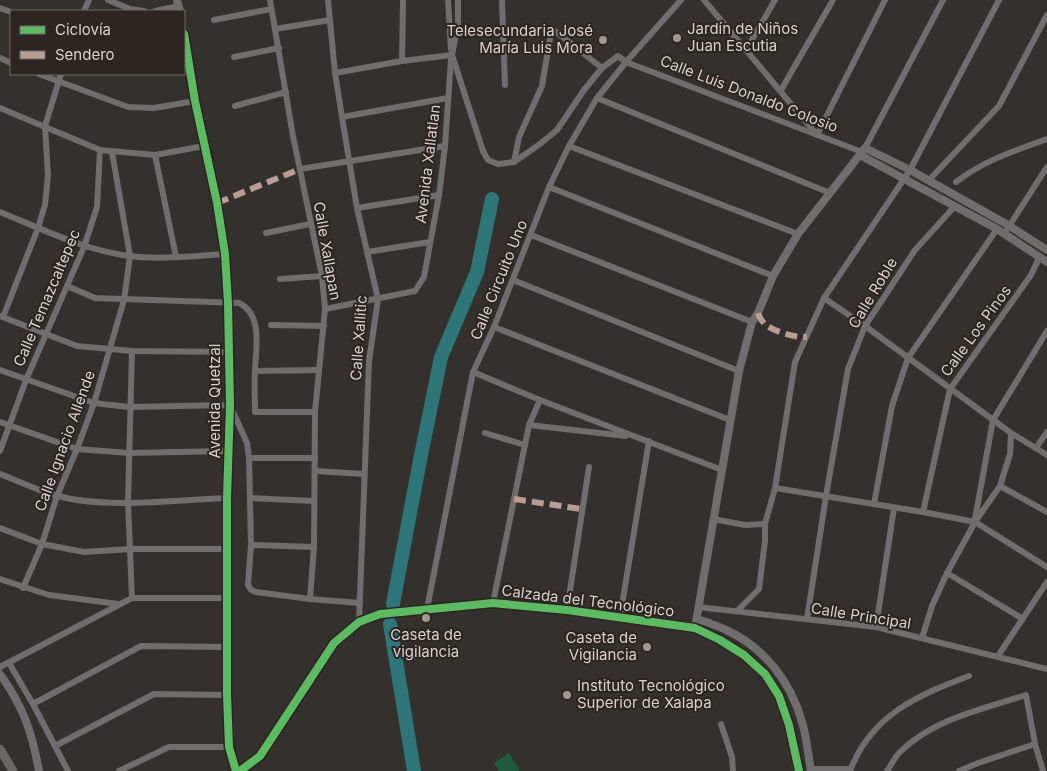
<svg xmlns="http://www.w3.org/2000/svg" width="1047" height="771" font-family="Inter,sans-serif">
<rect width="100%" height="100%" fill="#34302e"/>
<path fill="#1e5940" d="M509,753l11,18h-21l-5,-8z"/>
<g fill="none" stroke-linecap="round" stroke-linejoin="round">
<g stroke="#2e7579" stroke-width="14">
<path d="M393,604l27,-144 21,-103 36,-85 15,-73"/>
<path d="M390,624l24,147"/>
</g>
<g stroke="#6f6d6d" stroke-width="6">
<path d="M108,0l22,9 14,2"/>
<path d="M270,0l23,136 29,140 3,33 -10,103 -1,135 -4,52"/>
<path d="M328,0l7,73 7,44 15,91 21,91 -9,62 -10,261"/>
<path d="M448,0l3,49"/>
<path d="M458,0v24l-6,31 31,96 5,9 10,4 16,-2 26,-18 17,-14 27,-40 18,-22 16,-12 8,6 236,90"/>
<path d="M502,0l3,85"/>
<path d="M704,0l113,135 68,-135"/>
<path d="M0,8l11,4"/>
<path d="M84,11l5,-11"/>
<path d="M155,11l24,-5"/>
<path d="M214,20l57,-11"/>
<path d="M275,29l55,-9"/>
<path d="M746,50l29,-50"/>
<path d="M234,57l45,-9"/>
<path d="M0,58l11,5"/>
<path d="M402,61l1,-61"/>
<path d="M335,73l67,-12 50,-6"/>
<path d="M39,74l89,33 26,1 41,-7"/>
<path d="M781,90l52,-90"/>
<path d="M597,98l233,95"/>
<path d="M235,106l51,-14"/>
<path d="M0,108l100,42 55,5 49,-9"/>
<path d="M342,117l106,-19"/>
<path d="M569,146l229,88"/>
<path d="M865,148l78,-148"/>
<path d="M155,155l21,102"/>
<path d="M514,162l5,-25 23,-51 9,-54 4,-1 47,37"/>
<path d="M300,169l145,-23"/>
<path d="M928,181l71,-75 48,-91"/>
<path d="M956,182c29,-22 58,-31 91,-43"/>
<path d="M549,187l224,89"/>
<path d="M357,208l82,-13"/>
<path d="M0,212c42,17 84,38 129,44 31,4 65,0 96,-2"/>
<path d="M266,233l44,-9"/>
<path d="M1004,234l43,-67"/>
<path d="M531,235l221,87"/>
<path d="M367,252l63,-10"/>
<path d="M280,279l42,-3"/>
<path d="M513,280l226,91"/>
<path d="M67,286l28,12 144,5c24,11 17,45 16,67 -1,14 0,28 0,42h60"/>
<path d="M824,298l41,28 146,107 36,22"/>
<path d="M325,309l90,-18 9,-14 15,-82 6,-49 6,-87"/>
<path d="M0,316l77,30 55,5 97,1"/>
<path d="M3,317l35,-89 7,-23 3,-30 -3,-49 16,-52"/>
<path d="M271,325l53,1"/>
<path d="M494,327l236,93"/>
<path d="M132,351l-4,151 4,96"/>
<path d="M0,370l94,33 35,4 101,-2 17,38 2,15 2,87 -3,40 3,5 5,2 54,7 50,4"/>
<path d="M255,371l64,-1"/>
<path d="M473,372l67,28 182,70"/>
<path d="M0,422l77,27 52,4 99,-2"/>
<path d="M529,425l97,11"/>
<path d="M485,433l40,12"/>
<path d="M1036,448l11,-16"/>
<path d="M0,451l26,-71 58,-133 13,-40 3,-57"/>
<path d="M249,458h66"/>
<path d="M315,471l49,3"/>
<path d="M0,474c19,7 38,17 58,22 48,13 118,4 169,2"/>
<path d="M1000,486l47,26"/>
<path d="M775,488l148,24 52,10 72,45"/>
<path d="M251,498l63,3"/>
<path d="M874,504l18,-98 16,-48 89,-129"/>
<path d="M923,512l27,-123 81,-114 8,-17"/>
<path d="M713,519l32,6 20,-1"/>
<path d="M975,519l18,-99 54,-89"/>
<path d="M0,528l42,16 42,8 47,-3h97"/>
<path d="M251,545l63,2"/>
<path d="M947,573l76,46"/>
<path d="M0,579l49,16 69,9"/>
<path d="M23,588l19,-44 15,-48 20,-47 17,-46 30,-103 6,-44 -18,-104"/>
<path d="M493,603l36,-178 11,-25"/>
<path d="M698,607l178,20 171,42"/>
<path d="M427,609l46,-237 21,-45 55,-140 20,-41 28,-48 29,-36 55,-62"/>
<path d="M567,610l22,-143"/>
<path d="M737,611l22,-22 6,-48v-17l10,-36 20,-126 29,-64 86,-128 89,-170"/>
<path d="M620,617l29,-176"/>
<path d="M807,619l19,-123 22,-127 17,-43 50,-76 40,-44"/>
<path d="M876,627l18,-119"/>
<path d="M922,638l10,-32 15,-33 28,-51 25,-36 10,-32 1,-21"/>
<path d="M998,656l49,-74"/>
<path d="M9,663l24,41 35,67"/>
<path d="M0,667l132,-69h96"/>
<path d="M33,704l108,-58 86,1"/>
<path d="M721,724l11,33 1,14"/>
<path d="M55,746l99,-52 73,1"/>
<path d="M811,769h39"/>
<path d="M119,771l50,-24h60"/>
<path d="M850,771c21,-56 68,-76 119,-95"/>
<path d="M887,771c4,-6 8,-14 13,-19 34,-33 82,-43 126,-57l9,49 8,27"/>
<path d="M959,771l19,-8 57,-19"/>
</g>
<g stroke="#6f6d6d" stroke-width="8">
<path d="M177,0l3,11"/>
<path d="M184,34l11,67 22,102 8,51 3,49 2,102 -3,93v197l2,52 7,24"/>
<path d="M860,155l137,74 50,33"/>
<path d="M697,619c9,3 19,6 29,11 38,17 65,52 76,92 5,16 6,33 9,49"/>
<path d="M695,628l44,-257 13,-49 6,-9 15,-37 25,-42 67,-86 45,22 98,55 39,25"/>
<path d="M0,674c23,32 32,58 39,97"/>
<path d="M240,771l20,-15 74,-113 25,-21 21,-8 113,-11 74,7 128,18 25,12 24,15 21,19 14,22 10,29 10,46"/>
</g>
<path stroke="#696665" stroke-width="9" d="M0,749l13,22"/>
<g stroke="#b99d93" stroke-width="6" stroke-dasharray="12 6" stroke-linecap="butt">
<path d="M217,203l83,-34"/>
<path d="M758,313c1,4 3,7 6,10 7,8 32,15 43,14"/>
<path d="M514,499l67,10"/>
</g>
<defs>
<g id="cycleway">
<path d="M184,34l11,67 22,102 8,51 3,49 2,102 -3,93v197l2,52 7,24"/>
<path d="M240,771l20,-15 74,-113 25,-21 21,-8 113,-11 74,7 128,18 25,12 24,15 21,19 14,22 10,29 10,46"/>
</g>
</defs>
<use href="#cycleway" stroke="#2c2522" stroke-width="11"/>
<use href="#cycleway" stroke="#5cba63" stroke-width="8"/>
</g>
<g fill="#9d9997" stroke="#2c2522" stroke-width="2">
<circle cx="677" cy="38" r="5"/>
<circle cx="603" cy="40" r="5"/>
<circle cx="426" cy="618" r="5"/>
<circle cx="647" cy="647" r="5"/>
<circle cx="567" cy="695" r="5"/>
</g>
<g text-anchor="middle" stroke-width="4" stroke-linejoin="round" paint-order="stroke">
<g font-size="15" fill="#d6d1cf" stroke="#2c2522" text-anchor="start">
<text x="687" y="34">Jardín de Niños<tspan x="687" dy="17">Juan Escutia</tspan></text>
<text x="593" y="36" text-anchor="end">Telesecundaria José<tspan x="593" dy="17">María Luis Mora</tspan></text>
<text x="426" y="640" text-anchor="middle">Caseta de<tspan x="426" dy="17">vigilancia</tspan></text>
<text x="637" y="643" text-anchor="end">Caseta de<tspan x="637" dy="17">Vigilancia</tspan></text>
<text x="577" y="691">Instituto Tecnológico<tspan x="577" dy="17">Superior de Xalapa</tspan></text>
</g>
<g font-size="15" fill="#d6d1cf" stroke="#2c2522">
<text transform="translate(749 94) rotate(21)" y="5">Calle Luis Donaldo Colosio</text>
<text transform="translate(428 164) rotate(-83)" y="5">Avenida Xallatlan</text>
<text transform="translate(327 251) rotate(80)" y="5">Calle Xallapan</text>
<text transform="translate(499 280) rotate(-68)" y="5">Calle Circuito Uno</text>
<text transform="translate(873 293) rotate(-59)" y="5">Calle Roble</text>
<text transform="translate(47 298) rotate(-67)" y="5">Calle Temazcaltepec</text>
<text transform="translate(976 331) rotate(-54)" y="5">Calle Los Pinos</text>
<text transform="translate(359 338) rotate(-86)" y="5">Calle Xallitic</text>
<text transform="translate(215 401) rotate(-90)" y="5">Avenida Quetzal</text>
<text transform="translate(65 441) rotate(-70)" y="5">Calle Ignacio Allende</text>
<text transform="translate(588 601) rotate(7)" y="5">Calzada del Tecnológico</text>
<text transform="translate(861 616) rotate(9)" y="5">Calle Principal</text>
</g>
</g>
<rect x="10" y="10" width="175" height="65" fill="#2c2522" stroke="#706a67"/>
<rect x="20" y="26" width="25" height="8" fill="#5cba63" stroke="#706a67"/>
<text x="55" y="35" font-size="15" fill="#d6d1cf">Ciclovía</text>
<rect x="20" y="51" width="25" height="8" fill="#b99d93" stroke="#706a67"/>
<text x="55" y="60" font-size="15" fill="#d6d1cf">Sendero</text>
</svg>
